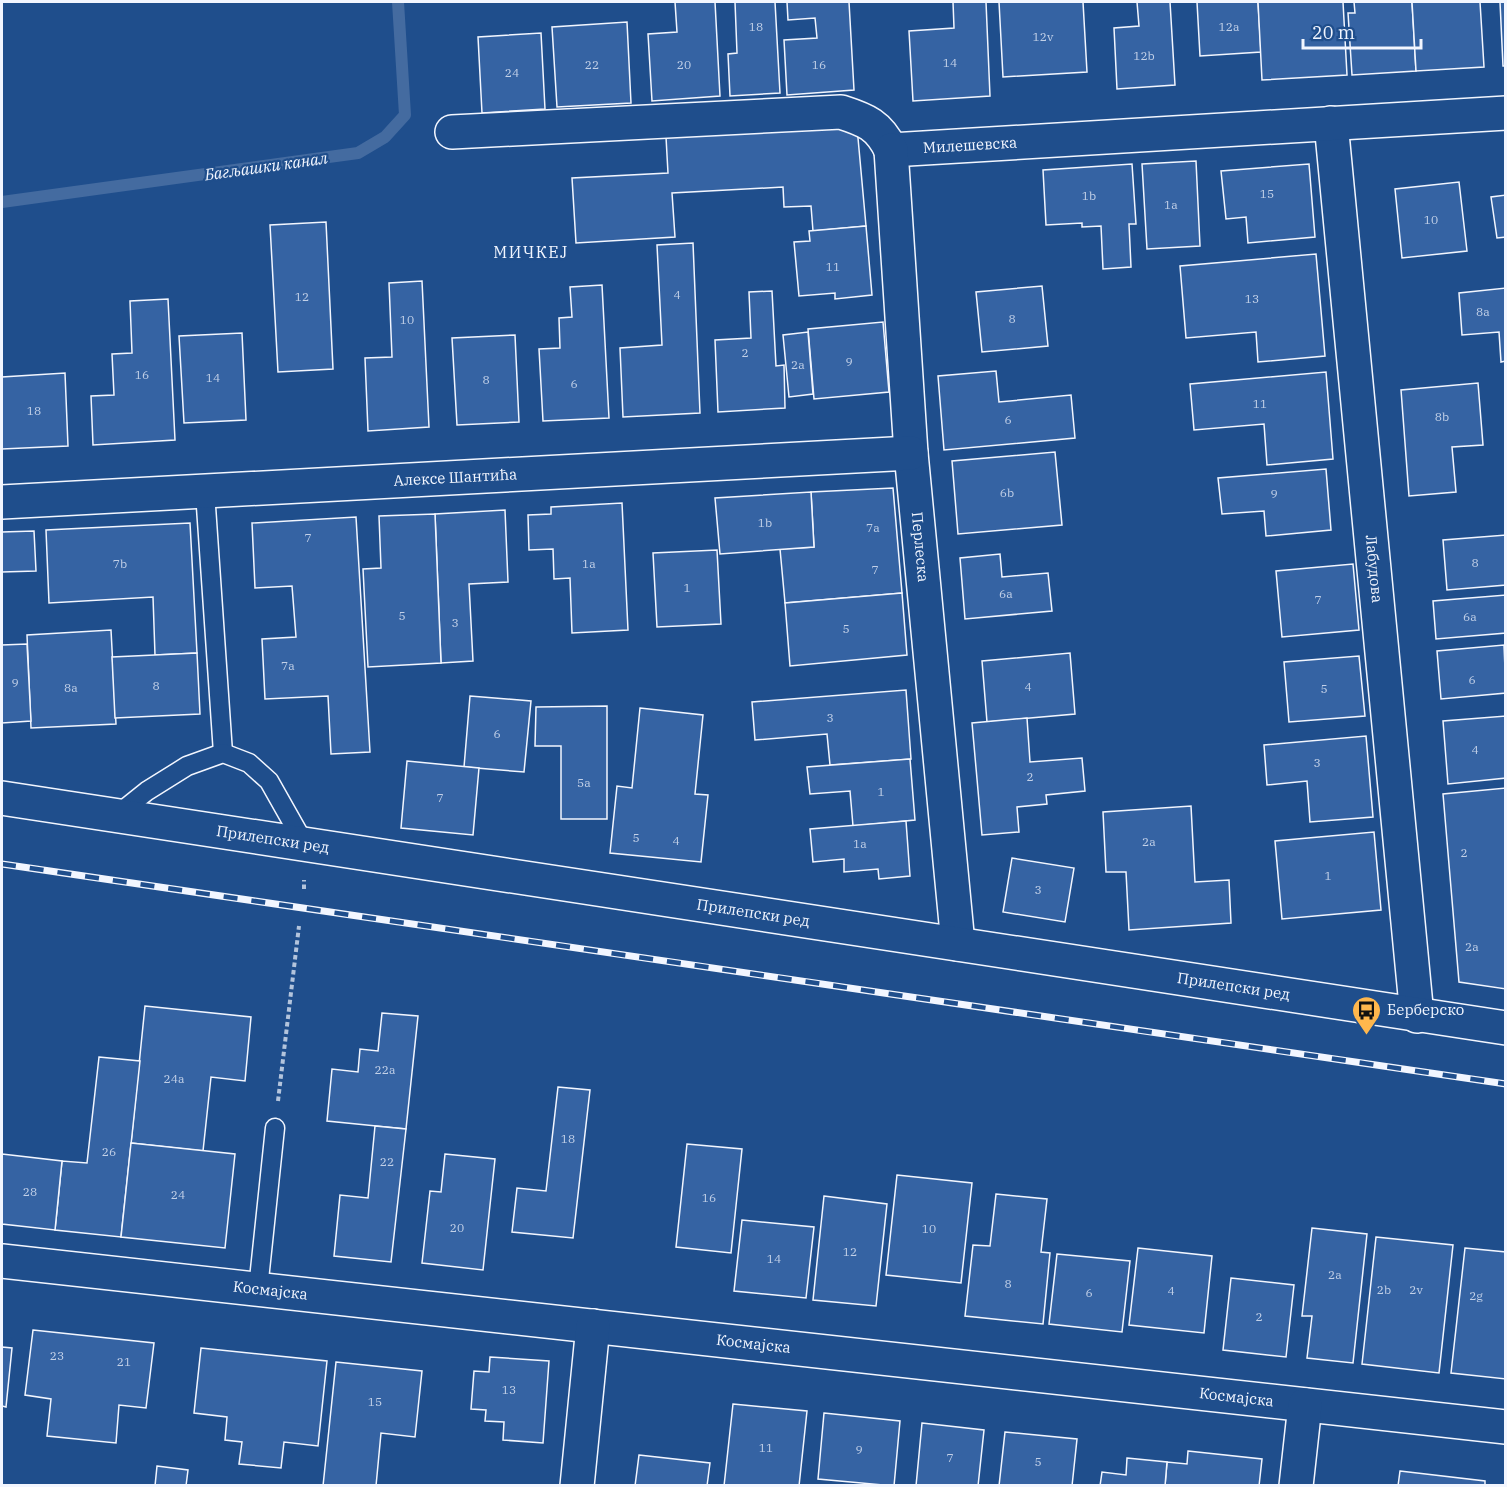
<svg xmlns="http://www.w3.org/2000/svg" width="1507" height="1487" font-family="'IBM Plex Serif',serif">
<rect width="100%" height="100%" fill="#1f4e8c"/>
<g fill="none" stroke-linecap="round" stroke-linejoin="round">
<path stroke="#446ba0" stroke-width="12" d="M2,202l356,-49 27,-16 20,-22 -7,-113"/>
</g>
<g fill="#3563a3" stroke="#f2f6ff" stroke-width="1.5">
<path d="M675,2h40l5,94 -68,5 -4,-67 29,-2z"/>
<path d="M735,2h40l5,91 -50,3 -2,-42 9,-1z"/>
<path d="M787,2h62l5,88 -67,5 -3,-55 33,-2 -2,-20 -27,2z"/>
<path d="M953,2h33l4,94 -77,5 -4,-70 45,-3z"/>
<path d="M999,2h84l4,70 -84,5z"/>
<path d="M1137,2h33l5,83 -58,4 -3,-61 25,-2z"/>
<path d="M1197,2h61l3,50 -61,4z"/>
<path d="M1258,2h85l4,73 -85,5z"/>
<path d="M1354,2h58l4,69 -64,4 -4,-62h7z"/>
<path d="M1412,2h68l4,65 -68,4z"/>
<path d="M1500,2h6v64h-3z"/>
<path d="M627,22l4,81 -74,4 -5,-80z"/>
<path d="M541,33l4,76 -63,4 -4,-76z"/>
<path d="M857,127l9,99 -53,5 -2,-25 -27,1 -1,-20 -111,6 3,44 -99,6 -4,-65 96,-5 -2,-36z"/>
<path d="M1196,161l4,85 -53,3 -5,-85z"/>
<path d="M1132,164l4,60h-7l2,43 -28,2 -2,-43 -19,1v-4l-36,2 -3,-55z"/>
<path d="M1309,164l6,73 -67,6 -2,-26 -20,2 -5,-48z"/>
<path d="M1459,182l8,69 -65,7 -7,-69z"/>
<path d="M1506,195v42l-9,1 -6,-41z"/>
<path d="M326,222l7,147 -55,3 -8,-147z"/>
<path d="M866,226l6,69 -37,4v-6l-36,3 -5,-54 16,-1 -1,-10z"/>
<path d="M693,243l7,170 -77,4 -3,-69 42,-3 -5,-100z"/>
<path d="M1316,254l9,102 -67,6 -2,-30 -70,6 -6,-72z"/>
<path d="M422,281l7,146 -61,4 -3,-73 27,-1 -3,-74z"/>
<path d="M602,285l7,133 -66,3 -4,-72 21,-1 -1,-30 13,-1 -2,-30z"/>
<path d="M1042,286l6,60 -66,6 -6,-60z"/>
<path d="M1506,288v73l-5,1 -2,-30 -37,3 -3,-42z"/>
<path d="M772,291l4,75 8,-1 1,43 -67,4 -3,-72 36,-2 -2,-46z"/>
<path d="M168,299l7,141 -82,5 -2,-49 23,-1 -2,-41 20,-1 -2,-52z"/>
<path d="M883,322l6,70 -75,7 -6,-70z"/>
<path d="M808,332l5,62 -24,3 -6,-62z"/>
<path d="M242,333l4,87 -62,3 -5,-87z"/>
<path d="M515,335l4,87 -62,3 -5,-87z"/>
<path d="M996,371l3,31 72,-7 4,43 -131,12 -6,-74z"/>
<path d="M1326,372l7,87 -66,6 -3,-41 -70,6 -4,-46z"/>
<path d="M65,373l3,73 -66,3v-72z"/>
<path d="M1478,383l5,62 -31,2 4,45 -47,4 -8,-106z"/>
<path d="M1055,452l7,73 -104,9 -6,-73z"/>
<path d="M1326,469l5,61 -65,6 -2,-25 -42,3 -4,-36z"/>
<path d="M893,488l9,105 -117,10 -5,-54 34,-2 -3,-55z"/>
<path d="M811,492l3,55 -94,7 -5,-56z"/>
<path d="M622,503l6,127 -56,3 -2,-55 -16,1 -1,-30 -24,1 -1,-35 23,-1v-7z"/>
<path d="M505,510l3,72 -39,2 4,77 -32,2 -6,-149z"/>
<path d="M435,514l6,149 -73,4 -5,-98 18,-1 -2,-52z"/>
<path d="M356,517l14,235 -39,2 -3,-58 -63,3 -3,-60 34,-2 -4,-51 -37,2 -3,-65z"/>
<path d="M190,523l7,130 -42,2 -2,-58 -104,6 -3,-73z"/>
<path d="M34,531l2,40 -34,1v-40z"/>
<path d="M1506,535v50l-59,5 -4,-50z"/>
<path d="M717,550l4,74 -64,3 -4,-74z"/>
<path d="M1000,554l2,23 46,-4 4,38 -87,8 -5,-61z"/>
<path d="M1353,564l6,66 -77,7 -6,-66z"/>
<path d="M902,593l5,62 -117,11 -5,-63z"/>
<path d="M1506,595v38l-70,6 -3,-38z"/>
<path d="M111,630l5,94 -85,4 -4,-93z"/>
<path d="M27,644l4,77 -29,2v-78z"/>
<path d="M1504,645l2,48 -65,6 -4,-48z"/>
<path d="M197,653l3,61 -85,4 -3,-61z"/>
<path d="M1070,653l5,61 -88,8 -5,-61z"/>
<path d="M1359,656l6,60 -76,6 -5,-60z"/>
<path d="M906,690l5,69 -81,6 -3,-31 -72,6 -3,-38z"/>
<path d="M470,696l61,5 -7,71 -60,-5z"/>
<path d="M607,706v113h-46v-73h-26l1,-39z"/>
<path d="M640,708l63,7 -8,79 13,1 -7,67 -91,-9 7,-67 15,2z"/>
<path d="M1506,716v62l-58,6 -5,-63z"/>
<path d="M1027,718l3,44 52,-4 3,33 -39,4 1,9 -30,3 2,25 -37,3 -10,-112z"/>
<path d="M1366,736l7,81 -63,5 -3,-41 -40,4 -3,-40z"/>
<path d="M910,759l5,61 -62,6 -3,-35 -40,3 -3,-27z"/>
<path d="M407,761l72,7 -6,67 -72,-7z"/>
<path d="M1506,788v201l-47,-7 -16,-188z"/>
<path d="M1191,806l4,76 34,-2 2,43 -102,7 -3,-58h-20l-3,-60z"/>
<path d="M906,821l4,55 -31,3 -1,-10 -34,3v-13l-31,3 -3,-33z"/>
<path d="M1374,832l7,78 -99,9 -7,-78z"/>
<path d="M1012,858l62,10 -9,54 -62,-10z"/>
<path d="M145,1006l106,11 -6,64 -34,-4 -8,74 -72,-8z"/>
<path d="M382,1013l36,3 -12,113 -79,-8 5,-52 26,3 2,-23 18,2z"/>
<path d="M99,1057l41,4 -19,176 -66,-7 7,-69 25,2z"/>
<path d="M558,1087l32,3 -17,148 -61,-6 5,-44 29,3z"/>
<path d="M375,1126l31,3 -15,133 -57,-6 6,-61 28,3z"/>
<path d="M131,1143l104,11 -10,94 -104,-11z"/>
<path d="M687,1144l55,5 -11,104 -55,-6z"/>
<path d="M2,1154l60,7 -7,69 -53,-6z"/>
<path d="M445,1154l50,5 -12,111 -61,-7 8,-72 11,1z"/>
<path d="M897,1175l75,8 -11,100 -75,-8z"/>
<path d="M996,1194l51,5 -6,53 9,1 -7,71 -78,-8 8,-71 17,1z"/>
<path d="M824,1196l63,8 -11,102 -63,-6z"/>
<path d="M742,1220l72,7 -8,71 -72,-7z"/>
<path d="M1312,1228l55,6 -14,129 -46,-5 5,-42h-10z"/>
<path d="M1376,1237l77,8 -14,128 -77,-9z"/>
<path d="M1138,1248l74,8 -8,77 -75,-8z"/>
<path d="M1465,1248l41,4v127l-55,-6z"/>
<path d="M1057,1254l73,7 -8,71 -73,-8z"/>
<path d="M1231,1278l63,7 -8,72 -63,-7z"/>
<path d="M33,1330l121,13 -8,65 -27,-3 -3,38 -69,-7 4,-37 -26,-4z"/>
<path d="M2,1347l10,1 -6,59 -4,-1z"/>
<path d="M201,1348l126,13 -9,85 -34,-4 -3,26 -42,-4 3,-22 -17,-2 2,-23 -33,-4z"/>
<path d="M490,1357l59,4 -6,82 -40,-3 1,-18 -19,-1 1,-11 -15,-1 3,-38 15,1z"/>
<path d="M336,1362l86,9 -7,66 -34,-4 -5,53h-53z"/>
<path d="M733,1404l74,7 -8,75h-75z"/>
<path d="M824,1413l76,8 -6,65 -76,-7z"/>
<path d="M922,1423l62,7 -6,56h-62z"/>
<path d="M1005,1432l72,7 -5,47h-73z"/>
<path d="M1188,1451l74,8 -3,27h-94l2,-24 20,2z"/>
<path d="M639,1455l71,8 -3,23h-72z"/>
<path d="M1127,1458l40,4 -2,24h-65l2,-14 24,3z"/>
<path d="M157,1466l31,4 -2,16h-31z"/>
<path d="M1400,1471l85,10v5h-87z"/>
</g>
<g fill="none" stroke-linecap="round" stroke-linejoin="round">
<defs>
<g id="service">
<path d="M205,492l18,261"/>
<path d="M117,815l30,-24 40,-25 36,-13 26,10 20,18 35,62"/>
<path d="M258,1289l17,-161"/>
</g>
<g id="minor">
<path id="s1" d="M1331,123l86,893"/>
<path id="s2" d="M452,132l389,-20c25,8 38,13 50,38l615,-37"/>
<path id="s3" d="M891,150l20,303 47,491"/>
<path id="s4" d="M2,502l909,-49"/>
<path id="s5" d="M2,1261l1504,166"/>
<path d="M577,1486l16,-160"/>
<path d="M1296,1486l9,-81"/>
</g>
<g id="tertiary">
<path id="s6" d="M2,798l1504,230"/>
</g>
</defs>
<use href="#service" stroke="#f2f6ff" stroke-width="21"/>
<use href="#minor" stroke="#f2f6ff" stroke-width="36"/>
<use href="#tertiary" stroke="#f2f6ff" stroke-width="36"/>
<g stroke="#b3c4dc" stroke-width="4" stroke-dasharray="4.5 3" stroke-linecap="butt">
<path d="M304,889v-9"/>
<path d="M278,1101l21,-175"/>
</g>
<use href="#service" stroke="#1f4e8c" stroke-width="18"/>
<use href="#minor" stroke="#1f4e8c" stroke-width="33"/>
<use href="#tertiary" stroke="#1f4e8c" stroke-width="33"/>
<defs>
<path id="rail" d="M2,864l1504,220"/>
</defs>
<use href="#rail" stroke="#f2f6ff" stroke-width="7"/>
<use href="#rail" stroke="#1f4e8c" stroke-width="4.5" stroke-dasharray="14" stroke-linecap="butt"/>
</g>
<defs>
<symbol id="bus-pin" viewBox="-11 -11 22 30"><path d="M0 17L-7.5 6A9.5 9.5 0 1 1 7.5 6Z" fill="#ffb74d" stroke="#1f4e8c"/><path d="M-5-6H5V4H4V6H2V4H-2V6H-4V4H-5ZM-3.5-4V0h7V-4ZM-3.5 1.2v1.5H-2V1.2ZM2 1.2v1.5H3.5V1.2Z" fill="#111"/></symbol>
</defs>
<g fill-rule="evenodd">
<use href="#bus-pin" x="1350" y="994" width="33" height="45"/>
</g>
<g text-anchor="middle" stroke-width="4.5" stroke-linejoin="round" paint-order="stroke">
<g font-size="12" fill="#c3d1e8">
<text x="756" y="31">18</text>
<text x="1229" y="31">12a</text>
<text x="1043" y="41">12v</text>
<text x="1144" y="60">12b</text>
<text x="950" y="67">14</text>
<text x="592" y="69">22</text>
<text x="684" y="69">20</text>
<text x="819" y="69">16</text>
<text x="512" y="77">24</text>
<text x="1267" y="198">15</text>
<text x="1089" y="200">1b</text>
<text x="1171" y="209">1a</text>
<text x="1431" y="224">10</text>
<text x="833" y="271">11</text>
<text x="677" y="299">4</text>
<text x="302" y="301">12</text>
<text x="1252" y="303">13</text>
<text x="1483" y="316">8a</text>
<text x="1012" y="323">8</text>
<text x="407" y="324">10</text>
<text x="745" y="357">2</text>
<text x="849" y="366">9</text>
<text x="798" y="369">2a</text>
<text x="142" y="379">16</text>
<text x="213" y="382">14</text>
<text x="486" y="384">8</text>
<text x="574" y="388">6</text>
<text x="1260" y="408">11</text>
<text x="34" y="415">18</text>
<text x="1442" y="421">8b</text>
<text x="1008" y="424">6</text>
<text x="1007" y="497">6b</text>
<text x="1274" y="498">9</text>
<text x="765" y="527">1b</text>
<text x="873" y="532">7a</text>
<text x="308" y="542">7</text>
<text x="1475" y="567">8</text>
<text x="120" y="568">7b</text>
<text x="589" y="568">1a</text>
<text x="875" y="574">7</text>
<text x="687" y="592">1</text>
<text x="1006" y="598">6a</text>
<text x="1318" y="604">7</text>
<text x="402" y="620">5</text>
<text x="1470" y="621">6a</text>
<text x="455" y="627">3</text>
<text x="846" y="633">5</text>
<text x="288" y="670">7a</text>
<text x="1472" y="684">6</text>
<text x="15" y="687">9</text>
<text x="156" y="690">8</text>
<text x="1028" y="691">4</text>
<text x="71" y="692">8a</text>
<text x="1324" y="693">5</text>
<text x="830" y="722">3</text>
<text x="497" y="738">6</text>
<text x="1475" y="754">4</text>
<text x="1317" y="767">3</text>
<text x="1030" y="781">2</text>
<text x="584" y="787">5a</text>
<text x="881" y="796">1</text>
<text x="440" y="802">7</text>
<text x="636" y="842">5</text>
<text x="676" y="845">4</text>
<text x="1149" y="846">2a</text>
<text x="860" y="848">1a</text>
<text x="1464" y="857">2</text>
<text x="1328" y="880">1</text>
<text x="1038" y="894">3</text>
<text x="1472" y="951">2a</text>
<text x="385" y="1074">22a</text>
<text x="174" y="1083">24a</text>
<text x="568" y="1143">18</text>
<text x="109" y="1156">26</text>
<text x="387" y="1166">22</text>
<text x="30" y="1196">28</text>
<text x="178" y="1199">24</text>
<text x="709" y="1202">16</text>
<text x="457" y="1232">20</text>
<text x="929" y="1233">10</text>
<text x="850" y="1256">12</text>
<text x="774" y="1263">14</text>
<text x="1335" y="1279">2a</text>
<text x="1008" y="1288">8</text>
<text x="1384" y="1294">2b</text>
<text x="1416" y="1294">2v</text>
<text x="1171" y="1295">4</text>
<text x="1089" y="1297">6</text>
<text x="1476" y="1300">2g</text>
<text x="1259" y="1321">2</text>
<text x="57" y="1360">23</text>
<text x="124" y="1366">21</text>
<text x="509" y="1394">13</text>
<text x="375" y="1406">15</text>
<text x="766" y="1452">11</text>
<text x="859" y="1454">9</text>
<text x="950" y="1462">7</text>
<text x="1038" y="1466">5</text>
</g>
<g font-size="15" fill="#f2f6ff" stroke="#1f4e8c">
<text dy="5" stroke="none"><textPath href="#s2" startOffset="534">Милешевска</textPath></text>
<text dy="5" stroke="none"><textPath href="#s4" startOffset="454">Алексе Шантића</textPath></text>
<text dy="5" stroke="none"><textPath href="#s3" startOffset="398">Перлеска</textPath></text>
<text dy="5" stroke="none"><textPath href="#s1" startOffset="448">Лабудова</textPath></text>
<text dy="5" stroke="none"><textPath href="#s6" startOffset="274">Прилепски ред</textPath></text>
<text dy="5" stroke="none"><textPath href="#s6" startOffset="760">Прилепски ред</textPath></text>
<text dy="5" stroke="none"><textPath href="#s6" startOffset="1246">Прилепски ред</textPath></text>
<text dy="5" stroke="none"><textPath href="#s5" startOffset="270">Космајска</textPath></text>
<text dy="5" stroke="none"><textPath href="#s5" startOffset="756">Космајска</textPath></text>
<text dy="5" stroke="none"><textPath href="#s5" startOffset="1242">Космајска</textPath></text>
</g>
<g font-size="15" fill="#f2f6ff" stroke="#1f4e8c" text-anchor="start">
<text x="1387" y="1015">Берберско</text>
</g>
<g font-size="16" font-style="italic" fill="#f2f6ff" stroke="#1f4e8c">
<text transform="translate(266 166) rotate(-8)" y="6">Багљашки канал</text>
</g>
<g font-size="16" letter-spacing="1.5" fill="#f2f6ff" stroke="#1f4e8c">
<text x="531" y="258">МИЧКЕЈ</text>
</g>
</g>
<rect width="1507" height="1487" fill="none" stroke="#f2f6ff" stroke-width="6"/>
<path d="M1303 39v9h118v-9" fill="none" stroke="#f2f6ff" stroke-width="3"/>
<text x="1312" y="39" font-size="18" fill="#f2f6ff" stroke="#1f4e8c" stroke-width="4.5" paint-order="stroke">20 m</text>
</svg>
